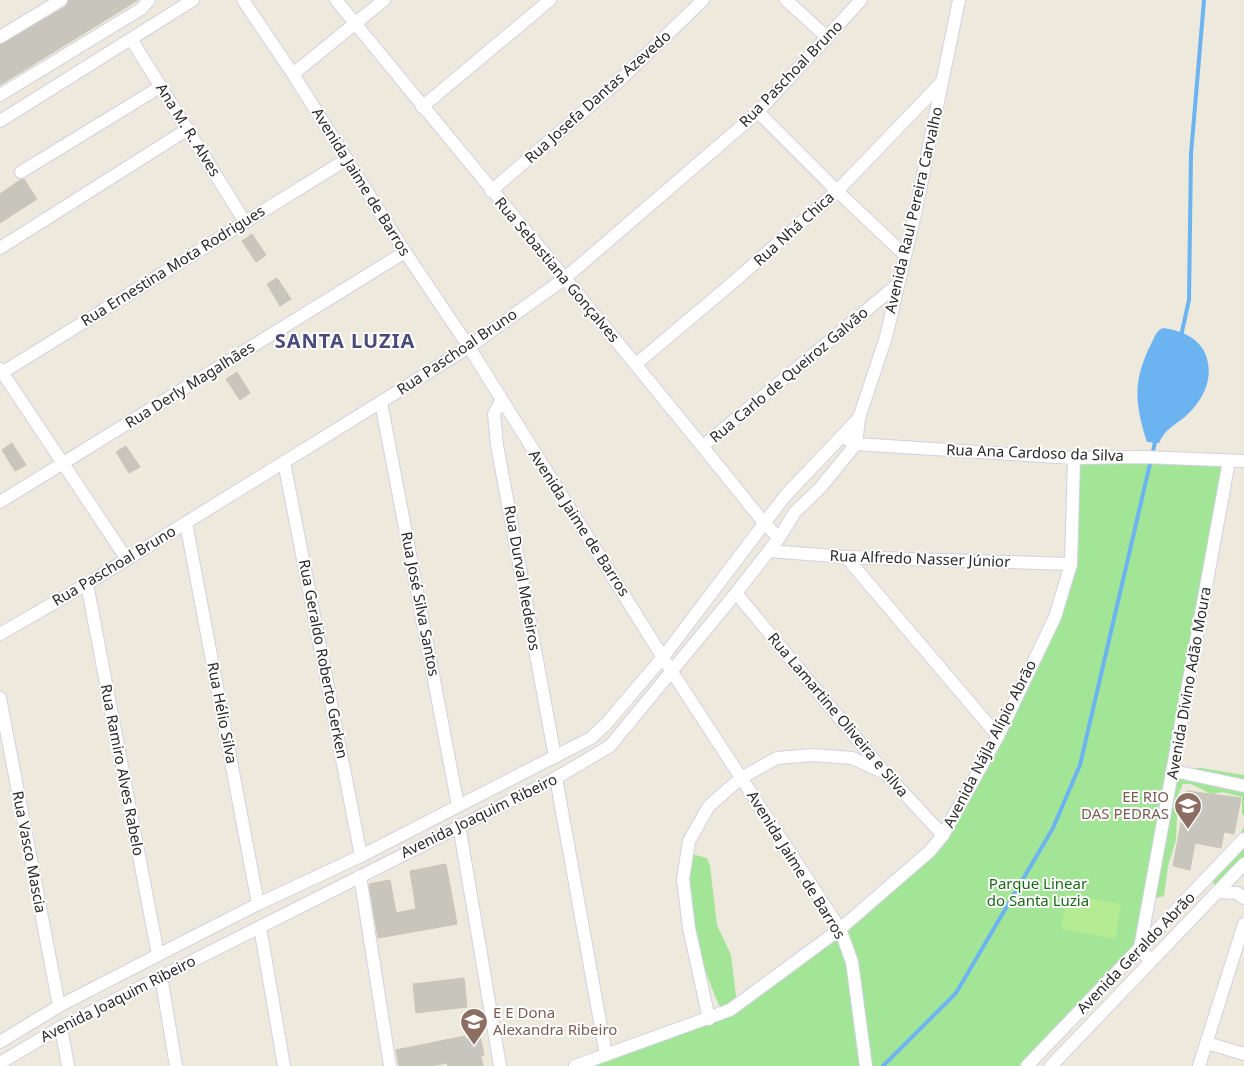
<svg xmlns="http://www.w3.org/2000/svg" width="1244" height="1066" font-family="'Noto Sans',sans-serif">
<rect width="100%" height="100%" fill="#ede9dc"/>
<g fill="#a3e597">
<path d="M1074,458l155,3 -50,306 7,2 15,-1 43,7v41l-2,-3v-16l-19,-5 -12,2 -20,-10h-8l-5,11 -2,45 -8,26 -4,30 -8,2v-15l-16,65 -121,118h-444l148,-53c-17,-33 -48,-124 -31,-159l15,4 3,8 7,59 14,30 6,49 193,-153 68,-115 73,-172z"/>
<path d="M1244,827v46l-10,11 -17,8 -4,-10z"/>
</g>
<path fill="#b5ec93" d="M1067,894l54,10 -6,35 -54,-10z"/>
<path fill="#6cb4f1" d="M1163,328c16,2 35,9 42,25 10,24 -1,46 -19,63 -10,8 -22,14 -27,27l-12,-1 -2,-6c-11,-38 -11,-58 7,-94 3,-6 4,-11 11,-14z"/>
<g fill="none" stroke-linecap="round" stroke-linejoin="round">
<g stroke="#6cb4f1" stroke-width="4">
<path d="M1181,336l8,-36 2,-146 13,-154"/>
<path d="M883,1066l73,-73 97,-165 27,-63 76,-327"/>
</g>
</g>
<g fill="#c8c5bc" stroke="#c8c5b6">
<path d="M69,0h69l-138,85v-40l65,-38z"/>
<path d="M24,179l13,20 -37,24v-29l20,-14z"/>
<path d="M252,234l14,21 -10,7 -14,-21z"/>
<path d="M277,278l14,21 -11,7 -13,-22z"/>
<path d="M237,372l13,21 -10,7 -14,-21z"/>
<path d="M12,443l14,22 -11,6 -13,-21z"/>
<path d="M126,446l14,21 -11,6 -13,-21z"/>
<path d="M1187,791l54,7 -7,36 -10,-2 -3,16 -26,-5 -5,27 -17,-4z"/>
<path d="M446,864l11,60 -79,14 -9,-54 21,-4 6,33 20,-4 -6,-38z"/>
<path d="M464,978l3,29 -51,6 -3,-29z"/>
<path d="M480,1035l4,20 -3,1 2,10h-35l-1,-3 -17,3h-31l-3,-16 69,-14v3z"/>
</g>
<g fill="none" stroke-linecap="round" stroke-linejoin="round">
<defs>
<g id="minor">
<path d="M243,0l50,74 112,178 64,95 203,325 168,257 12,33 14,104"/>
<path d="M336,0c143,175 288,348 429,524l14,14"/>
<path d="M786,0l42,38"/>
<path d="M0,37l61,-37"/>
<path d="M131,39l114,183"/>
<path d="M293,74l91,-74"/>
<path d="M0,95l141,-86 8,-9"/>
<path d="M422,107l128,-107"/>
<path d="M758,112l79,79 68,64"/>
<path d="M0,121l193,-121"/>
<path d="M21,172l139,-85"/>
<path d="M491,191l129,-111 83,-80"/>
<path d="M0,248l188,-119"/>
<path d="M636,364l94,-79 107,-94 105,-109"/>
<path d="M0,369l126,189"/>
<path d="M0,374l347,-215"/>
<path d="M501,401l-7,13 3,31 58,312"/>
<path d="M381,402l77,404"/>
<path d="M848,440l8,4 218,14 69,-1 101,4"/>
<path d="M703,446l195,-162"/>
<path d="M284,462l77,394"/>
<path d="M0,502l405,-250"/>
<path d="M186,523l72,381"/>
<path d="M769,551l77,6 225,7"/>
<path d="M846,557l152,179"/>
<path d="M87,584l71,371"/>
<path d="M736,593l149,180 58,62"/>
<path d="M0,634l87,-50 294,-182 88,-55 95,-68 194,-167 103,-112"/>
<path d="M0,698l59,308"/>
<path d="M1174,771l70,15"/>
<path d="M556,778l50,277"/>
<path d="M459,825l41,241"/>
<path d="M360,876l30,190"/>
<path d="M1217,892l20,1 7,5"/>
<path d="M260,927l24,139"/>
<path d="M1150,961l-10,-13 89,-487"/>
<path d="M161,976l15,90"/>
<path d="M709,1019l-20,-91 -6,-49 6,-38 20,-35 32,-28 36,-20 36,-3 39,3 33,15"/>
<path d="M61,1027l7,39"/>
<path d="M0,1042l59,-36 99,-51 100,-51 103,-48 230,-118 15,-14 58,-68 121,-160 74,-78"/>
<path d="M1207,1043l37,11"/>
<path d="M0,1063l61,-36 495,-249 54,-32 126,-153 43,-55 16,-26 25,-24 36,-44 3,-26 27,-81 29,-123 44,-214"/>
<path d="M575,1066l155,-56 110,-81 90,-78 13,-16 55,-99 57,-119 16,-53 3,-106"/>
<path d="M1027,1066l217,-227"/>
<path d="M1051,1066l193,-202"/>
<path d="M1199,1066l45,-142"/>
</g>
</defs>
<use href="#minor" stroke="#d1d1e4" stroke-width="14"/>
<use href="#minor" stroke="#fff" stroke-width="12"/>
</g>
<defs>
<symbol id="school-pin" viewBox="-11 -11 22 30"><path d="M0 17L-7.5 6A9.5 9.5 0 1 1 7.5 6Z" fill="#8d6e63" stroke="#fff"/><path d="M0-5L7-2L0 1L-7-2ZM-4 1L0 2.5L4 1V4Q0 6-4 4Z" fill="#fff"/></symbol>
</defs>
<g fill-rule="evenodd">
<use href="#school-pin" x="1172" y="790" width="32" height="43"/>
<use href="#school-pin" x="458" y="1006" width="32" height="43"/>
</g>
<g text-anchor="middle" stroke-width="4" stroke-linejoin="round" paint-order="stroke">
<g font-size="15" fill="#2a2a2a" stroke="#fff">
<text transform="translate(791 74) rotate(-46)" y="5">Rua Paschoal Bruno</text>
<text transform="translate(598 97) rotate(-42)" y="5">Rua Josefa Dantas Azevedo</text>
<text transform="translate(188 130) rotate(58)" y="5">Ana M. R. Alves</text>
<text transform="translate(361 182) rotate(58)" y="5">Avenida Jaime de Barros</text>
<text transform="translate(914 210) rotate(-77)" y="5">Avenida Raul Pereira Carvalho</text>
<text transform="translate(794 229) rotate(-42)" y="5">Rua Nhá Chica</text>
<text transform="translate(173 266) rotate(-32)" y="5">Rua Ernestina Mota Rodrigues</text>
<text transform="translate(557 270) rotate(50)" y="5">Rua Sebastiana Gonçalves</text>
<text transform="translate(457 352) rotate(-34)" y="5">Rua Paschoal Bruno</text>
<text transform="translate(789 375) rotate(-40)" y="5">Rua Carlo de Queiroz Galvão</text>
<text transform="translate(190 385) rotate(-32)" y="5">Rua Derly Magalhães</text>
<text transform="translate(1035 453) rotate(2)" y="5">Rua Ana Cardoso da Silva</text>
<text transform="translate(579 523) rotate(57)" y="5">Avenida Jaime de Barros</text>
<text transform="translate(920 559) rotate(2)" y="5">Rua Alfredo Nasser Júnior</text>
<text transform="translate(114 566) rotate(-31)" y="5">Rua Paschoal Bruno</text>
<text transform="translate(522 578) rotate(80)" y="5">Rua Durval Medeiros</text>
<text transform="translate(420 604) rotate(79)" y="5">Rua José Silva Santos</text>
<text transform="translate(323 659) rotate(79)" y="5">Rua Geraldo Roberto Gerken</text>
<text transform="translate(1189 683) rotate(-80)" y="5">Avenida Divino Adão Moura</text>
<text transform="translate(222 713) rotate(79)" y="5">Rua Hélio Silva</text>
<text transform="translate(838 715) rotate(50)" y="5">Rua Lamartine Oliveira e Silva</text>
<text transform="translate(990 744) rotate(-63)" y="5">Avenida Nájla Alípio Abrão</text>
<text transform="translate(122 770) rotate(79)" y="5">Rua Ramiro Alves Rabelo</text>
<text transform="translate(479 816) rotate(-26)" y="5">Avenida Joaquim Ribeiro</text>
<text transform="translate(29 852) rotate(79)" y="5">Rua Vasco Mascia</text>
<text transform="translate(796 865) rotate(58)" y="5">Avenida Jaime de Barros</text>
<text transform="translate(1136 953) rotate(-46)" y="5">Avenida Geraldo Abrão</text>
<text transform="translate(118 999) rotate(-27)" y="5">Avenida Joaquim Ribeiro</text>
</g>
<g font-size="15" fill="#785e54" stroke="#fff" text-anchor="end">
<text x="1169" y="802">EE RIO<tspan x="1169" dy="17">DAS PEDRAS</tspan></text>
<text x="493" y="1018" text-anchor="start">E E Dona<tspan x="493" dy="17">Alexandra Ribeiro</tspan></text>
</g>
<g font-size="15" fill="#1a6918" stroke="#fff">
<text x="1038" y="889">Parque Linear<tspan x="1038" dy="17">do Santa Luzia</tspan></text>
</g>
<g font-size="20" font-weight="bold" letter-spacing="1" fill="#4a4a7c" stroke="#fff">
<text x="345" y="348">SANTA LUZIA</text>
</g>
</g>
</svg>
